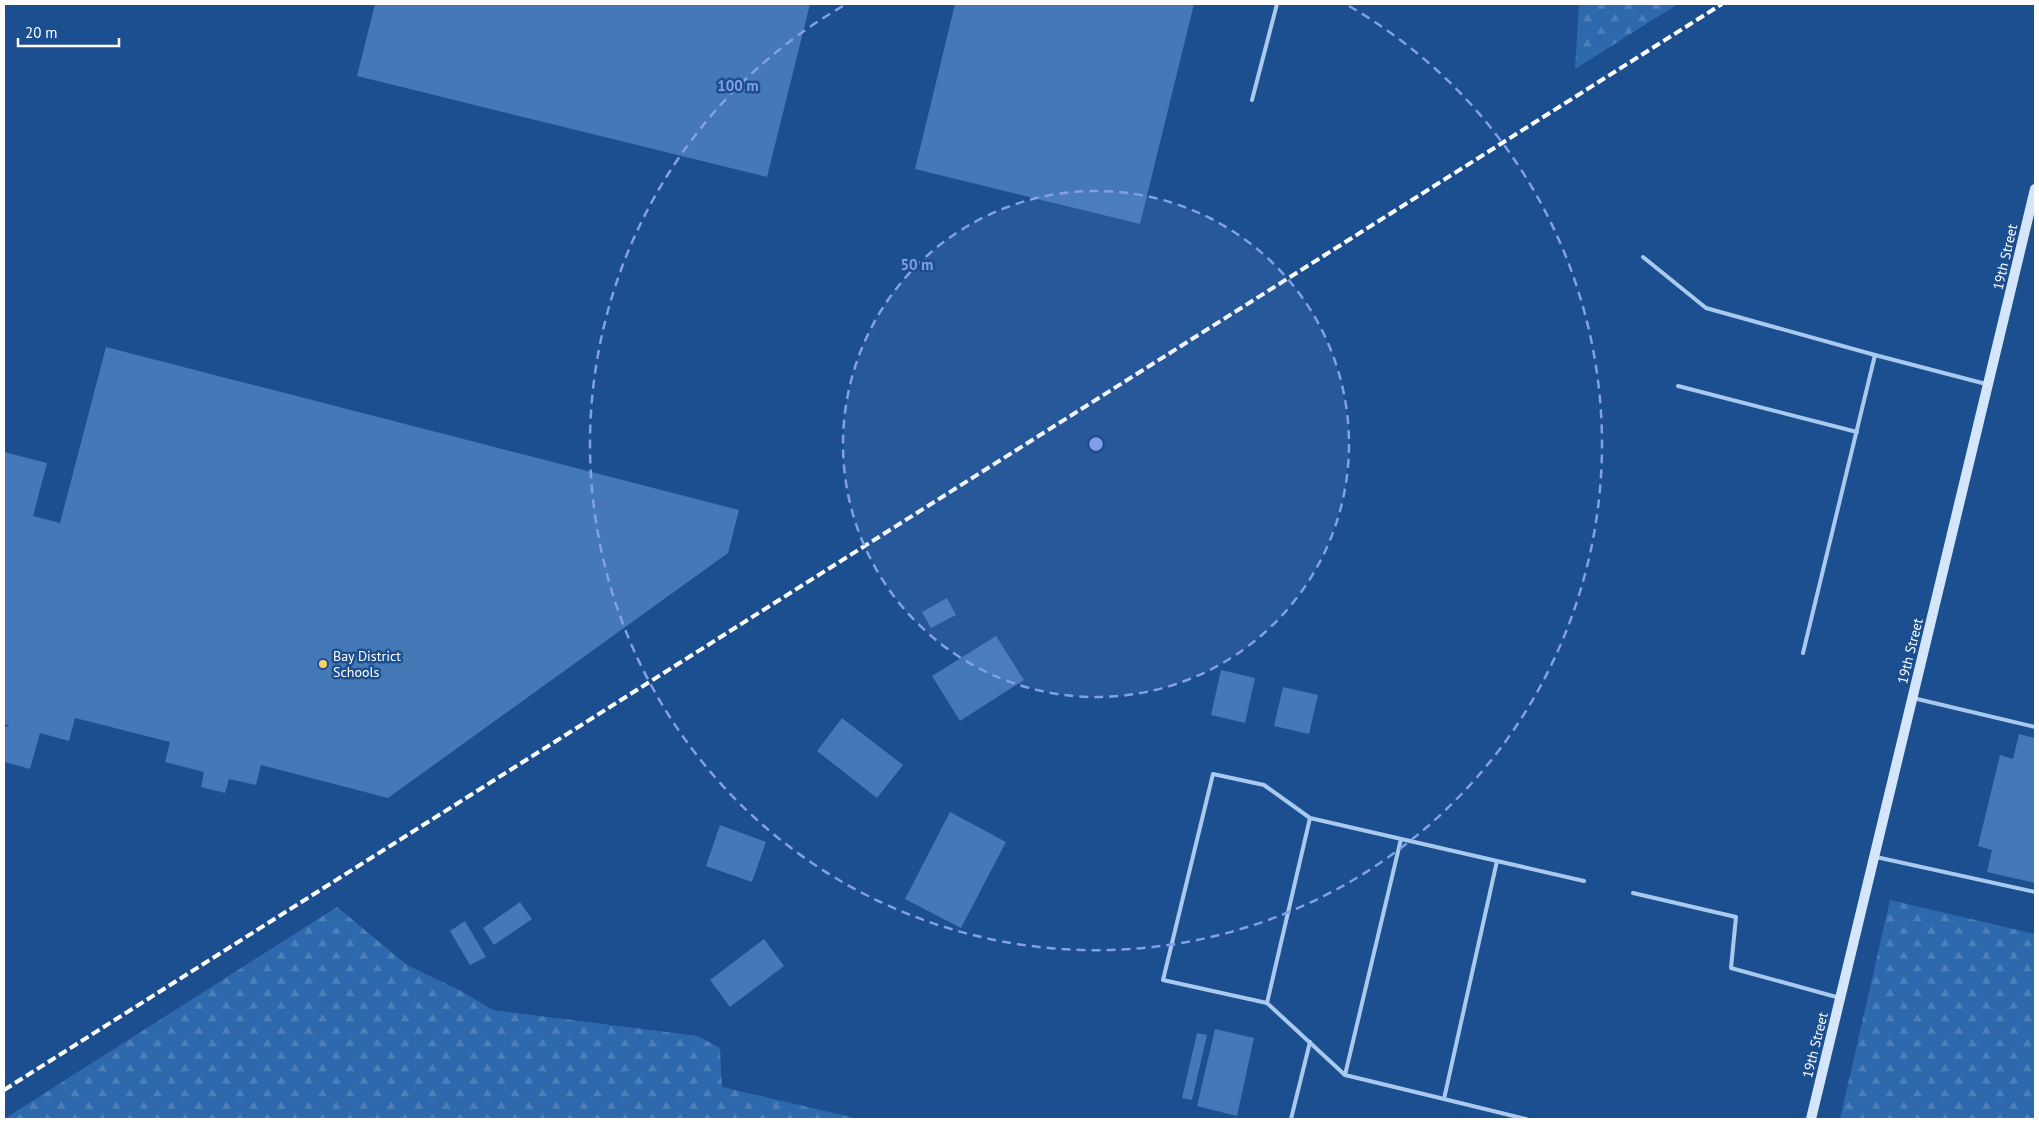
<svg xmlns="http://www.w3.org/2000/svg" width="2039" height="1123" font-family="'PT Sans',sans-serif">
<defs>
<pattern id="forest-firs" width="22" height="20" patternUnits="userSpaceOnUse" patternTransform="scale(1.25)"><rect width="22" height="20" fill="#2e69ad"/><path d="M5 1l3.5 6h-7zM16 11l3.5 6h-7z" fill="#4d80b9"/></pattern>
</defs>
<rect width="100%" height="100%" fill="#1b4f8f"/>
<g fill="url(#forest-firs)">
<path d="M1579,4h99l-103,65z"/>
<path d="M1890,900l145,34v185h-195z"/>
<path d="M337,907l70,58 54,26 32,19 205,26 22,12 2,39 137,32h-855z"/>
</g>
<g fill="#4478b7">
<path d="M375,4h435l-43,173 -410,-101z"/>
<path d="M955,4h239l-54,220 -225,-55z"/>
<path d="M106,347l633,163 -11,43 -340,245 -127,-33 -5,20 -27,-6 -4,14 -24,-6 3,-15 -39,-10 5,-20 -95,-24 -6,23 -29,-8 -10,36 -26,-7v-35l6,-1 -6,-2v-272l43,11 -14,53 27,7z"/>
<path d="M947,598l9,17 -25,13 -9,-16z"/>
<path d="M996,636l28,44 -64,41 -28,-45z"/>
<path d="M1221,670l34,8 -10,45 -34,-8z"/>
<path d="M1283,687l35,8 -9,39 -35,-8z"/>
<path d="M842,718l61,47 -26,33 -60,-47z"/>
<path d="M2019,734l16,4v145l-48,-11 5,-22 -14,-4 22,-91 13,4z"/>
<path d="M950,812l56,30 -45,86 -56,-29z"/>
<path d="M720,825l46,17 -14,40 -46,-16z"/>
<path d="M520,902l12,17 -38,26 -11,-17z"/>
<path d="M465,921l21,36 -16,8 -20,-34z"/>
<path d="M764,939l20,27 -54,41 -20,-27z"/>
<path d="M1215,1029l39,9 -17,78 -40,-10z"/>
<path d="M1197,1033l10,2 -15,65 -10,-2z"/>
</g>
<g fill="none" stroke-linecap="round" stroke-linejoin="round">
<g stroke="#a9c9ee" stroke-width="4">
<path d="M1252,100l25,-96"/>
<path d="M1643,257l63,51 169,47"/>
<path d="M1678,386l179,46"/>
<path d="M1803,653l72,-298 111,29"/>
<path d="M1913,698l122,29"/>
<path d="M1310,818l-43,185 -104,-23 50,-206 51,11 46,33 187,43"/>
<path d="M1401,839l-56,236 99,24"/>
<path d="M1876,857l159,35"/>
<path d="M1633,893l103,24 -5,51 109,30"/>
<path d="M1267,1003l78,72"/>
<path d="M1291,1119l19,-77"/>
<path d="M1526,1119l-82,-20 53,-238 87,20"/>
</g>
<path stroke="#d6e6fa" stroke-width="10" d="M1811,1119l224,-930"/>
<path stroke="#fff" stroke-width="4" stroke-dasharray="9 4" stroke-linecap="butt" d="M4,1090l1718,-1086"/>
</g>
<circle cx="1096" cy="444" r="253" fill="#839eea" fill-opacity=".12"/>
<g fill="none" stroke="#839eea" stroke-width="2.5" stroke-dasharray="9 6">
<circle cx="1096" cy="444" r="253"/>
<path d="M1349 6A506 506 0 1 1 843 6"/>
</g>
<circle fill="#ffd166" stroke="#1b4f8f" stroke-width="2" cx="323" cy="664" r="5"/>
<g text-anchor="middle" stroke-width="5" stroke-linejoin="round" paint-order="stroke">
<g font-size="14" fill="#fff" stroke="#1b4f8f">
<text transform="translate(2005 257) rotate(-77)" y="5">19th Street</text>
<text transform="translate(1910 651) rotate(-76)" y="5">19th Street</text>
<text transform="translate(1815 1045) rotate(-76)" y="5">19th Street</text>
</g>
<g font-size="14" fill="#fff" stroke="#1b4f8f" text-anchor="start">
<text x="333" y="661">Bay District<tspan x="333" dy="16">Schools</tspan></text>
</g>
</g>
<circle cx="1096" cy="444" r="8" fill="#839eea" stroke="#1b4f8f" stroke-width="2.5"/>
<g font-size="15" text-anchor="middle" font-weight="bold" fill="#839eea" stroke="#1b4f8f" stroke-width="5" stroke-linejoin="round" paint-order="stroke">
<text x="738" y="91">100 m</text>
<text x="917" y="270">50 m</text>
</g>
<rect width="2039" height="1123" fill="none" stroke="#ffffff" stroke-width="10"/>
<path d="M18 38v8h101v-8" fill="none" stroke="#ffffff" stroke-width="2.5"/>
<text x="25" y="38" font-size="15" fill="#ffffff" stroke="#1b4f8f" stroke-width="4" paint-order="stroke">20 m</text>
</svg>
